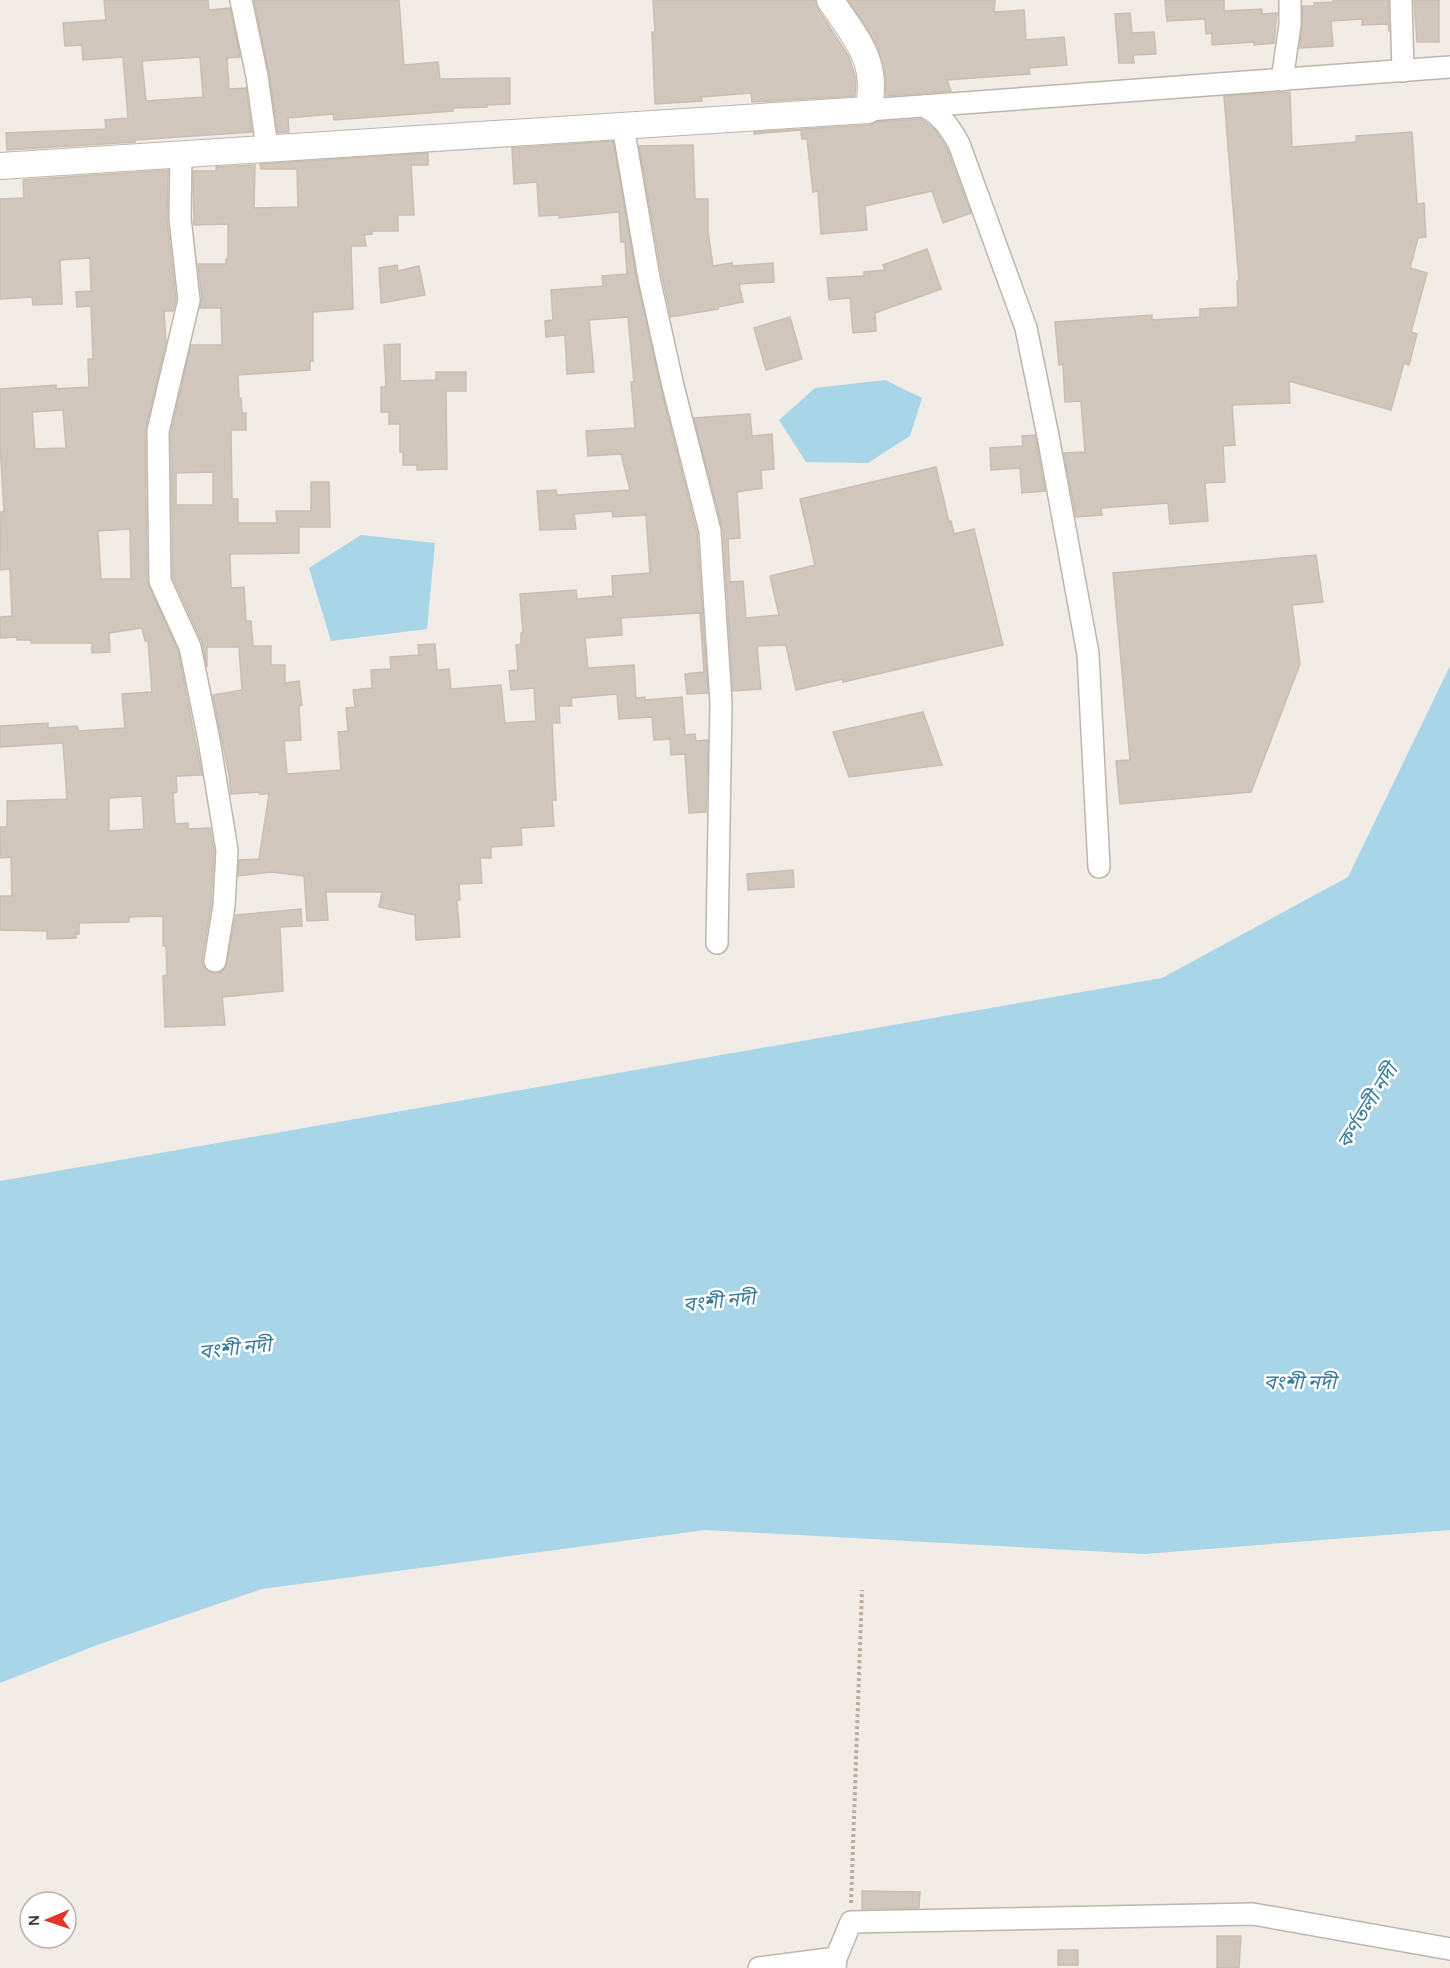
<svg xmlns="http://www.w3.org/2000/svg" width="1450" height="1968" font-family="Karla,'Noto Sans Bengali',sans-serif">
<rect width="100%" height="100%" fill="#f1ece6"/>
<g fill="#a8d5e8">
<path d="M885,380l37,18 -12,38 -42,27 -62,-1 -27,-42 36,-32z"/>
<path d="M361,535l74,8 -8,86 -96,12 -22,-73z"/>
<path d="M1450,666v864l-306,24 -439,-24 -443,59 -165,56 -97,38v-502l1162,-203 186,-101z"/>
</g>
<g fill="#d1c7bd" stroke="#cbbeb0" stroke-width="1.5" fill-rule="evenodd">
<path d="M104,0h104l1,10 21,-2 10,49 -13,1 2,31 17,-1 6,44 -117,8v2l-128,8 -1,-17 100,-4 -1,-9 23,-2 -5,-61 -40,3 -1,-15 -17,1 -2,-23 43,-3zM200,57l3,40 -57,4 -4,-40z"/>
<path d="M254,0h145l5,65 34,-3 2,17 70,-1v26l-23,1v2l-34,1v3l-119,9 -1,-6 -45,4 1,14 -11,1 -9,-60z"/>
<path d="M653,0h162l3,9 31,48 7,22 -1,17 -103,6 -1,-9 -50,4 1,4 -47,3 -3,-72h3z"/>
<path d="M848,0h147l-1,12 30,-2 2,30 38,-3 3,28 -38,3 1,6 -83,6 4,11 -65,5 -1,-21 -8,-29z"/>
<path d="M1165,0h59v11l38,-2v5l15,-1 -3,30 -20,2v-3l-42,3v-12l-6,1 -1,-15 -38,2z"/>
<path d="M1333,0h55l1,32 -1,-8 -26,1v-6l-31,2 2,25 -33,2 3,-42h11v-3l19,-1z"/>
<path d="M1414,0h25v42h-22z"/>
<path d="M1130,13l2,20 22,-1 2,22 -23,1 1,8h-15l-4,-49z"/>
<path d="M1290,92l2,55 64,-5v-6l56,-4 5,72 7,-1 2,34 -8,1 -8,30 17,5 -16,59 6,2 -8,31 -5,-2 -13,47 -102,-29 1,22 -58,2 3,40 -12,1 2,36 -20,1 3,38 -38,3 -2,-21 -67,5 1,7 -26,2 -12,-64 21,-1 -4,-51 -16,1 -2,-38 -4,1 -4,-43 97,-7v5l48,-3v-8l38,-2 -1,-26h2l-15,-185z"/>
<path d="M921,119l14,11 12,19 24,64 -28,10 -11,-32 -67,15 2,24 -46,4 -3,-43 -5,1 -6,-53h-5l-1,-9 -47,4v-2l115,-7 7,-3z"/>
<path d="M613,141l24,140 24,108 36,144 11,160 -21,1 -2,-20 19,-2 -4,-59 -79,5 1,17 -37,3 3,30 46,-3 2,33 9,-1v3l37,-3 3,38 10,-1 1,7 12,-1 -2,72 -17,1 -4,-59 -14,1 -1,-16 -16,1 -2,-23 -33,2 -2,-25 -46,4 1,8h-13l1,17h-8l4,77h-4l2,26 -33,2 1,17 -31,2v11h-11l2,25 -23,1 1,16h-3l3,37 -44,3 -1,-25 -36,-8 3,-15h-56l2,28 -21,1 -3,-45 -33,-4 -33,4 1,-16 20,-1 10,-65h-10v-2l-28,2 -2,-19 -16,-80 29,-5 -3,-43h-32v20l-5,-25 -29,-64 -2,-146 20,-87h31l-1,-37h-21l2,-9 -4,-35h28v-5h2v-35l-34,1 -1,-54h23v-4l39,-2 -1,43 44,-1 -1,-38h-36l-1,-5 168,-11v12h-17l3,50h-16v16h-26v3l-8,1 2,11h-15l2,63 -40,3v49h-3v9l-72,5 1,23h2l1,15h4v17h-15l1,69h6v24h39l-1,-12h35v-29h18l1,45h-31v26l-69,1 1,34 13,-1 2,34h5l2,25h18v19h14v18l14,-2 3,24 -3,1 2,34 -17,1 3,33 54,-4 -3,-38 10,-1 -2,-23 9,-1 -2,-17 19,-2 -1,-18 20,-1 -1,-12 29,-2 -1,-10 17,-1 2,26 12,-1 2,20 50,-4 4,38 31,-2 -2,-33 -23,2 -2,-19 9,-1 -2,-25 5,-1v-11h2l-3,-39 56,-4 1,9 36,-3 -1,-20 38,-3 -4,-58 -33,2 -1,-6 -38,3 2,15 -36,1 -3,-39 19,-1 1,5 73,-5 -9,-36 -33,2 -2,-25 49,-3 -4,-46h3l-6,-65 -39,3 5,52 -27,2 -2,-39 -19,2 -1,-16 8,-1 -2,-30 52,-4 -1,-10 25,-2 -2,-32h-4l-2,-30 -60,6v-3l-20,1 -2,-34 -23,2 -2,-36zM213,472v33h-37v-32z"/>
<path d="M693,145l2,54h13v32l5,35 19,-3v3l41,-3 1,19 -35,2 4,18 -25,5v2l-47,8 -9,-41 -23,-130z"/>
<path d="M168,170l-1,49 9,80 -3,12h-9l2,31 -21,89 2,150 31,70 24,124 -26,1 1,16 -4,1 2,31 13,-1v6l22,-1 4,23 -3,54 -9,55 1,6 4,5 12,2 6,-4 11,-54 65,-6 1,17 -22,1 3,64 -61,6 3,28 -60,2 -2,-51 4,-1 -1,-29h-3v-30l-34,1v5l-50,1v11h-3v4l-29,1v-8l-47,-1v-34h12l-1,-39 -10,1 -1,-19v-12h6l1,-4v-22l60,-2 -4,-56 -63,4v-21l48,-3v5l29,-2 1,5 47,-3 -3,-34 30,-2 -4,-51h-3l-3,-13 -33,5 1,19 -18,1v-10h-61v-3h-14v-3l-17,1v-21l12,-1 -2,-47 -10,1 1,-58 3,-1 -4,-67v-55l56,-4v4l33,-2 -1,-28h5l-2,-53 -14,1 -1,-15 15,-1 -1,-33 -30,2 2,44 -29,1 -1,-8 -32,2v-100l24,-1 -1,-18zM63,410l3,38 -31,1 -3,-37zM130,529l1,50h-30l-3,-48zM142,796l2,33 -35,2v-33z"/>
<path d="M927,249l14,40 -66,24 1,18 -23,2 -3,-35 -21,2 -2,-22 37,-2v-4l21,-2 -2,-5z"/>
<path d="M397,265l1,6 21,-5 6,29 -44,8 -2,-35z"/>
<path d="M790,317l12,42 -36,11 -12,-42z"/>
<path d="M400,344v37l36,-1v-8h30v19h-20l1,78 -30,1v-5h-14v-13h-3v-28h-11v-12h-8v-25h5l-2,-42z"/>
<path d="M750,414l2,22 20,-2 2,35 -13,1 1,18 -25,4 3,46 -12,1 2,43 13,-1 3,37 33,-3 -9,-39 45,-11 -15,-66 136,-32 13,55 2,-1 3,13 20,-5 29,116 -160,37v-3l-47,11 -10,-45 -29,1 4,43 -28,2 -10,-161 -29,-112z"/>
<path d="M1035,435l10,56 -23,2 -2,-25 -29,2 -1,-22 33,-2 -1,-10z"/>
<path d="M1316,555l7,47 -31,3 8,59 -49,128 -131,12 -4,-43 14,-1 -17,-187z"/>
<path d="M923,712l19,53 -93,12 -16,-45z"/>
<path d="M793,870l1,17 -46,3 -1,-16z"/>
<path d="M862,1891l58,1 -1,16 -57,1z"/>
<path d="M1217,1936h24l-2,32h-22z"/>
<rect x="1058" y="1950" width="20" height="15"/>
</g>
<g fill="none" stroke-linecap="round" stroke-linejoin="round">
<defs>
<g id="minor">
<path d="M241,0l16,76 10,72"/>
<path d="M1401,0l2,71"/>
<path d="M1282,80l8,-55v-25"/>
<path d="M924,106c18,10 25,20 35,38l67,184 22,108 40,218 11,213"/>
<path d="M868,110l582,-43"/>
<path d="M623,126l26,152 24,108 37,145 11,172 -4,240"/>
<path d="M181,154l-1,64 9,82 -31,131 2,150 30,66 19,93 18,110 -3,56 -9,55"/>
<path d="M759,1968l77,-10"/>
<path d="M835,1968l1,-10 15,-36 402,-8 197,35"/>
</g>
<path id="tertiary" d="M0,166l868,-56c12,-48 -13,-73 -38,-110"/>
</defs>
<use href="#minor" stroke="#beb6ac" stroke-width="24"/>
<use href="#tertiary" stroke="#beb6ac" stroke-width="28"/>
<path stroke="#bcad9c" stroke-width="4" stroke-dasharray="3 3" stroke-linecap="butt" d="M851,1903l11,-313"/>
<use href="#minor" stroke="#fff" stroke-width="21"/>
<use href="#tertiary" stroke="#fff" stroke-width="26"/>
</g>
<g text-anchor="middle" stroke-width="5" stroke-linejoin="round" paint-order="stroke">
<g font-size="20" font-style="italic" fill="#387c9c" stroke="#fff">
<text transform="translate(1367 1106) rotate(-58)" y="7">কর্ণতলী নদী</text>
<text transform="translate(719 1301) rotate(-6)" y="7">বংশী নদী</text>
<text transform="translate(235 1348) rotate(-6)" y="7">বংশী নদী</text>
<text x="1300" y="1389">বংশী নদী</text>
</g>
</g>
<g transform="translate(48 1920) rotate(268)"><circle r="28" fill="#ffffff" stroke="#b4b1af" stroke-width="1.5"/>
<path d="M0-4.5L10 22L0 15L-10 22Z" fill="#e4332a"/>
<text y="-9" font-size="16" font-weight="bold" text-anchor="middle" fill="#433c36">N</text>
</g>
</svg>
